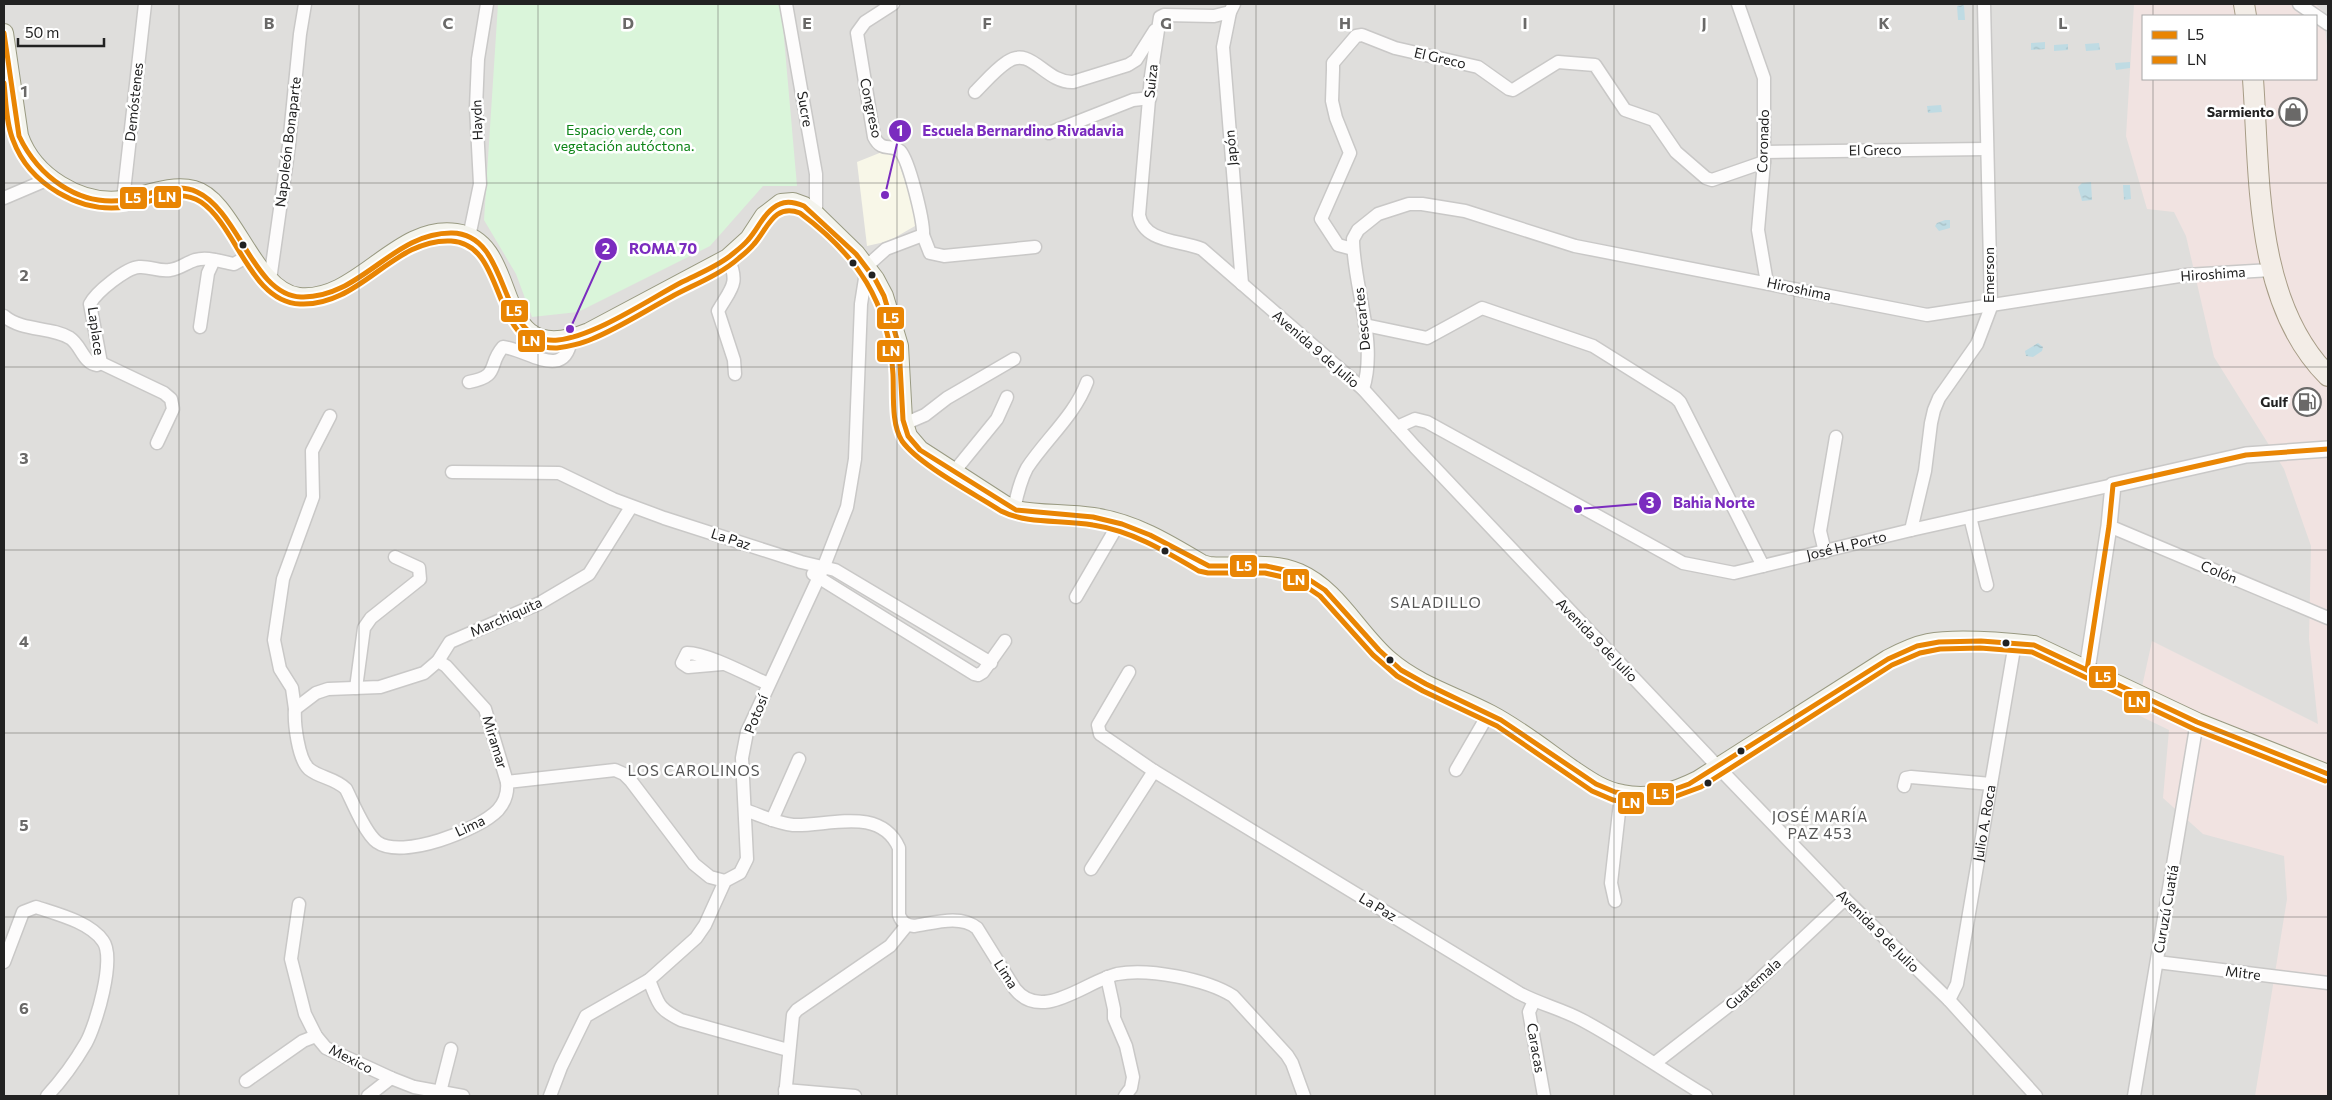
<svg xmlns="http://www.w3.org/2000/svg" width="2332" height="1100" font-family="Commissioner,sans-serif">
<defs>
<pattern id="water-ripples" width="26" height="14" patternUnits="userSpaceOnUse" patternTransform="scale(1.25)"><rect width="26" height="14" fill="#bfdbe3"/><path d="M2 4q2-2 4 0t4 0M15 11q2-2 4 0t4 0" fill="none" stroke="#a4bcc2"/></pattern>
</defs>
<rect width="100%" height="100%" fill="#f0eeeb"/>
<path fill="#dfdedc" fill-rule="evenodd" d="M4,4h2324v1092h-2324zM2143,16h173v63h-173z"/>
<path fill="#f1e3e1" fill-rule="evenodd" d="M2134,4h181l8,7 5,43v1042h-73l32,-197 -3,-43 -81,-22 -40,-36 6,-68 -33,-16 16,-73 166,83 -9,-85 2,-93 -27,-77 -70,-112 -28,-121 -12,-24 -27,-3 -21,-73zM2143,16h173v63h-173z"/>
<path fill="#f8f7e8" d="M882,152h13l19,57 1,17 -26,15 -22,5 -10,-84z"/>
<path fill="#daf5da" d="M498,4h283l16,182h-34l-53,60 -132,66 -46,5 -16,-43 -32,-54z"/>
<g fill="url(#water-ripples)">
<path d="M1964,5l1,15h-7l-1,-14z"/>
<path d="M2045,42v7l-14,1v-7z"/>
<path d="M2099,43l1,7 -14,1 -1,-7z"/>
<path d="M2068,44v6l-14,1v-6z"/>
<path d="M2130,62v6l-14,2 -1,-7z"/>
<path d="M1941,105l1,7 -14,1 -1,-7z"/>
<path d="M2091,182l1,18 -10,1 -4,-14 4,-4z"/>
<path d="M2123,185h7l1,14 -7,1z"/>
<path d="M1945,220h5v8l-11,3 -4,-5 2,-3z"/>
<path d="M2038,343l5,4 -1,4 -9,6 -7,-1 -1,-5z"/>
</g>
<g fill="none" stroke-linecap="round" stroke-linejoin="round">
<defs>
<g id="minor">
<path d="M786,4l30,170v41"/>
<path d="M1234,4l-4,8 -7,35 19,237"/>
<path d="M1738,4l26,74v84l-6,68 9,53"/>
<path d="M2299,4l29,20"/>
<path d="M1230,12l-16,4 -50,-1 -4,2 -9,59 -12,139c5,28 42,25 63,34l161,140 52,58 303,320 127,132 104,101 87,96"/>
<path d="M975,92c10,-10 20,-22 32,-30 24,-17 38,21 66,20l55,-17 8,-5 19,-30"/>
<path d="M1049,133l84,-33 17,-2"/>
<path d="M1764,152l221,-3"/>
<path d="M4,198l47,-20"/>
<path d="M123,200l22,-196"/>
<path d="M923,235l7,18 14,3 91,-9"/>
<path d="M469,237l11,-53 -4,-76 2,-49 9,-55"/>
<path d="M1353,249l-15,-4 -17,-26 29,-66 -14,-35 -4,-17 1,-31v-7l23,-27 6,-1 33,13 83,19 31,22 4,1 45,-28 37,3 30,45 29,10 22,32 30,26 6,2 52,-18"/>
<path d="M728,258c12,26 3,30 -10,53l16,49 1,14"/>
<path d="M270,280l19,-135 11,-111 5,-30"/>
<path d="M4,316c19,16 46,10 66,22 11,7 13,25 27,27l4,-2 -11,-59c6,-12 36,-36 49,-37 11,-1 20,5 31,3 9,-1 16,-7 25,-10 13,-4 26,2 39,4l16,-9"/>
<path d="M1365,325l62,13 55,-30 111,38 83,52 4,4 83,164"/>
<path d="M200,327l8,-54 6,-13"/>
<path d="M101,363l63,30 7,6 2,10 -16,34"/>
<path d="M469,382c32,-6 18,-17 34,-35 24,2 62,35 68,-8"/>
<path d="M1363,389c15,-47 -10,-103 -10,-150l5,-9 20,-16 31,-10h13l43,7 110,35 352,69 259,-40 85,-5"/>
<path d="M904,424l21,-9 22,-17 67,-39"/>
<path id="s1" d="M1397,427l18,-8 12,3 256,141 51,10 177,-43 202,-45"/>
<path d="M452,472l107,1 54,26 51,19 137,44 34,8 156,93"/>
<path d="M953,473l44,-54 10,-22"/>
<path d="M631,507l-42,67 -5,3 -44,26 -90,39 -12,19 -14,12 -44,14 -52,2 -12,4 -21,16c-1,14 3,50 14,60 11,9 26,9 37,20 7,14 19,44 31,53 25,18 102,-12 121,-32 7,-8 10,-18 9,-28l108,-12 9,4 7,7 63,83 16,13 15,4"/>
<path d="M1014,509c3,-14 6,-28 13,-41 19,-29 48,-53 60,-86"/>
<path d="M1970,517l17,68"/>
<path d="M2109,526l219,92"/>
<path d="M1911,530l14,-59 6,-48 3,-13 5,-12 38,-54 14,-37 -7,-303"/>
<path d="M1825,552l-5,-21 16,-94"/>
<path d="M813,574l161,100 4,1 5,-3 22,-31"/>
<path d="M1076,597l43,-74"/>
<path d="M438,661l8,5 39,43 22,73"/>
<path d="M722,664l-34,3 -6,-4 5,-10c20,0 61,22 81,31"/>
<path d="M1129,672l-31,53 2,9 54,37"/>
<path d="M356,688l8,-60 7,-10 49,-39 -1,-11 -24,-11"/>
<path d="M295,709l-3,-21 -12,-19 -6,-29 9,-61 30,-82 -1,-46 18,-35"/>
<path d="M1456,770l33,-57"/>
<path d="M1904,786l2,-8 5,-1 80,7"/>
<path d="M745,810c15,5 31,13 48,15 33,2 87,-20 106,23v67c3,8 7,10 15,11 20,-3 46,-12 63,2l38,61c27,34 71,-8 102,-15 31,-6 89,5 116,22l54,59 5,8 12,33"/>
<path d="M772,820l27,-61"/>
<path d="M1091,869l63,-98 365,222c20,11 43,16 63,27 43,23 82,51 124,76"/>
<path d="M1615,901l-4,-18 10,-89"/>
<path d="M299,904l-8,55 14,55 11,22 10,12 65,30 23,9 49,9"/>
<path d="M4,962l19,-50 13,-5c21,7 54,15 67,34 13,17 -7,84 -17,102 -11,19 -25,38 -39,53"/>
<path d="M2157,962l171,21"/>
<path d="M1107,977l7,32v9l12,28 7,31 -2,11 -6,8"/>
<path d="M649,980c10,24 8,28 32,40l107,30"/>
<path id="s2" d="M1949,1000l8,-16 58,-341"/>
<path d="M1534,1001l-5,11 15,84"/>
<path d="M1655,1063l90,-70 100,-94"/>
<path d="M246,1081l57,-40 13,-5"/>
<path d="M785,1090l70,6"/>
<path d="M440,1092l11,-43"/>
<path d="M368,1096l23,-18"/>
<path d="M550,1096l11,-29 25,-51 63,-36 47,-42 9,-13 20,-44 15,-8 7,-14 -5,-101 5,-26 77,-166 23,-59 8,-48 6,-155 6,-38 19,-17 37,-14c1,-13 -14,-75 -23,-84 -9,-8 -18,2 -26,-14l-17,-104 8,-11 28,-18"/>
<path d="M785,1096l8,-81 4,-5 93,-64 17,-21"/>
<path d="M2134,1096l63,-374"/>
</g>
<path id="tertiary" d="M2087,670l22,-144 4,-41 133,-30 82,-6"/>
<path id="secondary" d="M4,33l15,103c14,40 61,70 104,64 22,-4 48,-16 71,-10 39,10 59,102 105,107 58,6 98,-73 157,-64 70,10 29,141 133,99l139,-74 21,-19 15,-23 17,-13 12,-1 11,4 12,9 40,39 19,25 9,17 15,50 4,74 5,16 12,14 85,55 11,5c25,5 51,3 77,7 41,6 74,26 109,47l7,2c30,3 61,-6 90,7 39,17 59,61 91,88 29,25 68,36 100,53 29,15 55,36 82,55 15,10 31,22 50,25 27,6 52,-2 76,-14l190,-121c13,-7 25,-13 40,-16 27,-5 78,-1 106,2l163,77 131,52"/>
<g id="primary">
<path d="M2244,4l2,12"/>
<path d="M2253,79c7,98 1,223 75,297"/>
</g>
</defs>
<use href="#minor" stroke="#c9c8c7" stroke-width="15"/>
<use href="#tertiary" stroke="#c9c8c7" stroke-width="18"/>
<use href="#secondary" stroke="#999a82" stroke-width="20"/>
<use href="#primary" stroke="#a79c86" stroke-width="22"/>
<use href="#minor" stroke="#fdfcfc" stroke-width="12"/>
<use href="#tertiary" stroke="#fdfcfc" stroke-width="15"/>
<use href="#secondary" stroke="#f4f4ed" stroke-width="18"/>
<use href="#primary" stroke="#f3ede7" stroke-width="20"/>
<defs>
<g id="bus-1">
<path d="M4,33l15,103c19,40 59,71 106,64 22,-4 49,-19 72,-8 42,19 56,103 104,105 59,2 92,-65 151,-64 62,1 43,113 106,107 37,-4 90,-40 124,-58 16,-8 34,-15 48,-26 6,-5 13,-10 18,-16 11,-12 16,-29 32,-36 8,-4 17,-1 24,2l52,48 19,25 9,17 15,50 4,74 5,16 12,14 96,60 77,7 29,7 28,11 59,31h57l33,7 26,17 54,60 22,20 25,14 75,36 95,64 19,8 27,4 19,-2 28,-10 199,-125 29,-13 22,-4 42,-1 53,4 163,77 131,52"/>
<path d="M2087,670l22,-144 4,-41 133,-30 82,-6"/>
</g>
<path id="bus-2" d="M4,83c2,18 2,40 9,57 16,44 67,74 113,67 24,-4 52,-20 75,-5 36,24 49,100 99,102 60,3 93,-66 151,-63 58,3 37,109 106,107 10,-1 26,-5 35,-9 27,-11 53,-28 79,-42 22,-12 49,-22 68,-39 5,-4 11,-9 15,-14 14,-16 20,-41 46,-31 57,42 89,89 93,161 1,20 -2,50 9,67 17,24 73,53 99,70 28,14 61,8 92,14 39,6 72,26 106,46l9,2h57l31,7 24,16 53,59 24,21 26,15 74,35 95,65 21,9 18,3 32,-2 38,-14 191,-122 28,-12 20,-4 40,-1 52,4 162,77 131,52"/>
</defs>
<use href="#bus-1" stroke="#fff" stroke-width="9"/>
<use href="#bus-2" stroke="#fff" stroke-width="9"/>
<use href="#bus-1" stroke="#e98503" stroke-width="5"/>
<use href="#bus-2" stroke="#e98503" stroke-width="5"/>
</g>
<path fill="none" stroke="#6a6968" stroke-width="1" stroke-opacity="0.55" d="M179,4v1092M359,4v1092M538,4v1092M718,4v1092M897,4v1092M1076,4v1092M1256,4v1092M1435,4v1092M1614,4v1092M1794,4v1092M1973,4v1092M2153,4v12M2153,79v1017M4,183h2324M4,367h2324M4,550h2324M4,733h2324M4,917h2324"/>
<defs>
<symbol id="shop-ring" viewBox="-11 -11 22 22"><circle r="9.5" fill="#fff" stroke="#6a6968" stroke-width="1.5"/><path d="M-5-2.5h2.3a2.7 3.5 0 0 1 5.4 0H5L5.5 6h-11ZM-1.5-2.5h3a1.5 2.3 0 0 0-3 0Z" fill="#6a6968"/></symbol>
<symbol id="fuel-ring" viewBox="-11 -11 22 22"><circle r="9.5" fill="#fff" stroke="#6a6968" stroke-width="1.5"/><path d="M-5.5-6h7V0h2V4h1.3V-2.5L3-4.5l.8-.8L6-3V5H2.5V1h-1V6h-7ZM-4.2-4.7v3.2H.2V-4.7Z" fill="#6a6968"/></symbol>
</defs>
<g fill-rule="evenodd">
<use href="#shop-ring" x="2277" y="96" width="32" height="32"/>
<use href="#fuel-ring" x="2291" y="386" width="32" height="32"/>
</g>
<g fill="#222" stroke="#fff" stroke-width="2">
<circle cx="243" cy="245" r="4.5"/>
<circle cx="853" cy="263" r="4.5"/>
<circle cx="872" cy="275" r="4.5"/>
<circle cx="1165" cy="551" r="4.5"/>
<circle cx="2006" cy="643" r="4.5"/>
<circle cx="1390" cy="660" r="4.5"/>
<circle cx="1741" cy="751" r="4.5"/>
<circle cx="1708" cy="783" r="4.5"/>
</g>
<g text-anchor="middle" stroke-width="5" stroke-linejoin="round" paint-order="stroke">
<g font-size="14" fill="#222" stroke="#fff">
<text transform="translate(1440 58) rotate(13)" y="5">El Greco</text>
<text transform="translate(1151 81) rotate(-84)" y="5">Suiza</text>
<text transform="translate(134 102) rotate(-84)" y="5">Demóstenes</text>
<text transform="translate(871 108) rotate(78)" y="5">Congreso</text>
<text transform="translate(805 109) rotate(80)" y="5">Sucre</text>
<text transform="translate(477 120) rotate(-92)" y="5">Haydn</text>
<text transform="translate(1763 141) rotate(-88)" y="5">Coronado</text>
<text transform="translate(288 142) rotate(-83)" y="5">Napoleón Bonaparte</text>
<text transform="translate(1231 148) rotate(-95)" y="5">Japón</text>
<text transform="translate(1875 150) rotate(-1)" y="5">El Greco</text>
<text transform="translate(2213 274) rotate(-4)" y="5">Hiroshima</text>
<text transform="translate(1989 275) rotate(-90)" y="5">Emerson</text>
<text transform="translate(1799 289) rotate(12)" y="5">Hiroshima</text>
<text transform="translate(1362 319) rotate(-96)" y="5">Descartes</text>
<text transform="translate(96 331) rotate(82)" y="5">Laplace</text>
<text transform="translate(1316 349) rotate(41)" y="5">Avenida 9 de Julio</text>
<text transform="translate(731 539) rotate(18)" y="5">La Paz</text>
<text dy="5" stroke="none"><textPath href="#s1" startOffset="492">José H. Porto</textPath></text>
<text transform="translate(2219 572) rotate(23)" y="5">Colón</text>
<text transform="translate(506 617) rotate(-24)" y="5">Marchiquita</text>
<text transform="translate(1597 640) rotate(46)" y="5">Avenida 9 de Julio</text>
<text transform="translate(756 714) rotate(-68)" y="5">Potosí</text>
<text transform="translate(495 742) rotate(73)" y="5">Miramar</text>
<text dy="5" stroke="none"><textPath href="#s2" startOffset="181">Julio A. Roca</textPath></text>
<text transform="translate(470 826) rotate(-25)" y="5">Lima</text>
<text transform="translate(1378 907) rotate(31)" y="5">La Paz</text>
<text transform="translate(2166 909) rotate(-80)" y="5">Curuzú Cuatiá</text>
<text transform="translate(1878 931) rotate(45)" y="5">Avenida 9 de Julio</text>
<text transform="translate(2243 973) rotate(7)" y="5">Mitre</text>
<text transform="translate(1006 974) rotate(57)" y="5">Lima</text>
<text transform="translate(1753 984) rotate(-42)" y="5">Guatemala</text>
<text transform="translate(1536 1048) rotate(80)" y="5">Caracas</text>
<text transform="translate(351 1059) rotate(27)" y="5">Mexico</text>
</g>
<g font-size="14" font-weight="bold" fill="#222" stroke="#fff" text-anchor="end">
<text x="2274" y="117">Sarmiento</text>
<text x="2288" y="407">Gulf</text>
</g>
<g font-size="14" fill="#0c8416" stroke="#fff">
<text x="624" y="135">Espacio verde, con<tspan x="624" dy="16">vegetación autóctona.</tspan></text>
</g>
<g font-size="15" letter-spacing="1" fill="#555" stroke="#fff">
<text x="1436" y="608">SALADILLO</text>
<text x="694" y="776">LOS CAROLINOS</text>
<text x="1820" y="822">JOSÉ MARÍA<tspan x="1820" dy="17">PAZ 453</tspan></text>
</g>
</g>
<g font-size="16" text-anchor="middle" font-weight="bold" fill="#6a6968" stroke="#fff" stroke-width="5" stroke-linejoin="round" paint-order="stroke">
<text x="269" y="29">B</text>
<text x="448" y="29">C</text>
<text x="628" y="29">D</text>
<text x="807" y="29">E</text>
<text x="987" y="29">F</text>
<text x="1166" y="29">G</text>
<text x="1345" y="29">H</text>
<text x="1525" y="29">I</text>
<text x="1704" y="29">J</text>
<text x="1884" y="29">K</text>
<text x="2063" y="29">L</text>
<text x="24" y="97">1</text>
<text x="24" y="281">2</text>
<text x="24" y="464">3</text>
<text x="24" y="647">4</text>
<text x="24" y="831">5</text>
<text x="24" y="1014">6</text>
</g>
<path fill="none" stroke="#7b2cbf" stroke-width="2" d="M885 195L900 131M570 329L606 249M1578 509L1650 503"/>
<g fill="#7b2cbf" stroke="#fff" stroke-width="2">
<circle cx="885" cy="195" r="5"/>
<circle cx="570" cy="329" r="5"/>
<circle cx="1578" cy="509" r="5"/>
<circle cx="900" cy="131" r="12"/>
<circle cx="606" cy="249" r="12"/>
<circle cx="1650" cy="503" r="12"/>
</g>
<g font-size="15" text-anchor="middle" font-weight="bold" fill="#fff">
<text x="900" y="136">1</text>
<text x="606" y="254">2</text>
<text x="1650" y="508">3</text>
</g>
<g font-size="15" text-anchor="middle" font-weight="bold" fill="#7b2cbf" stroke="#fff" stroke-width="5" stroke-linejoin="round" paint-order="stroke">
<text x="1023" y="136">Escuela Bernardino Rivadavia</text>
<text x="663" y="254">ROMA 70</text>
<text x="1714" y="508">Bahia Norte</text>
</g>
<g stroke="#fff" stroke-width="2">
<rect x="153" y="185" width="29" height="24" rx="5" fill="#e98503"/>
<rect x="119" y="186" width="29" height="24" rx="5" fill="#e98503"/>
<rect x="500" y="299" width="29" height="24" rx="5" fill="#e98503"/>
<rect x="876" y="306" width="29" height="24" rx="5" fill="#e98503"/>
<rect x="517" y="329" width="29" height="24" rx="5" fill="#e98503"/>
<rect x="876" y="339" width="29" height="24" rx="5" fill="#e98503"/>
<rect x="1229" y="554" width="29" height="24" rx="5" fill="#e98503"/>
<rect x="1282" y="568" width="28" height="24" rx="5" fill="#e98503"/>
<rect x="2088" y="665" width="29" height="24" rx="5" fill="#e98503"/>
<rect x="2123" y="690" width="28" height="24" rx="5" fill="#e98503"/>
<rect x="1646" y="782" width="29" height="24" rx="5" fill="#e98503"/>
<rect x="1617" y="791" width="28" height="24" rx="5" fill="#e98503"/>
</g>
<g font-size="14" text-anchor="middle" font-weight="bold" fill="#fff">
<text x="167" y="202">LN</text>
<text x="133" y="203">L5</text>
<text x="514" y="316">L5</text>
<text x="891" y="323">L5</text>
<text x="531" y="346">LN</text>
<text x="891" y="356">LN</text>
<text x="1244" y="571">L5</text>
<text x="1296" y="585">LN</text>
<text x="2103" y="682">L5</text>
<text x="2137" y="707">LN</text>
<text x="1661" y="799">L5</text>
<text x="1631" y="808">LN</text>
</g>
<rect width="2332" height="1100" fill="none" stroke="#222222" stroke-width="10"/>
<rect x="2142" y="15" width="175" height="65" fill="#ffffff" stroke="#a7a7a7"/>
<rect x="2152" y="31" width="25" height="8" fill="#e98503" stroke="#a7a7a7"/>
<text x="2187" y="40" font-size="15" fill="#222222">L5</text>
<rect x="2152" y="56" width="25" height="8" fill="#e98503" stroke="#a7a7a7"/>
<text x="2187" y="65" font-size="15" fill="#222222">LN</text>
<path d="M18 38v8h86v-8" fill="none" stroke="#222222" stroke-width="2.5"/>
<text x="25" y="38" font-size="15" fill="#222222" stroke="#ffffff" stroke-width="4" paint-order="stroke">50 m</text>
</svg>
